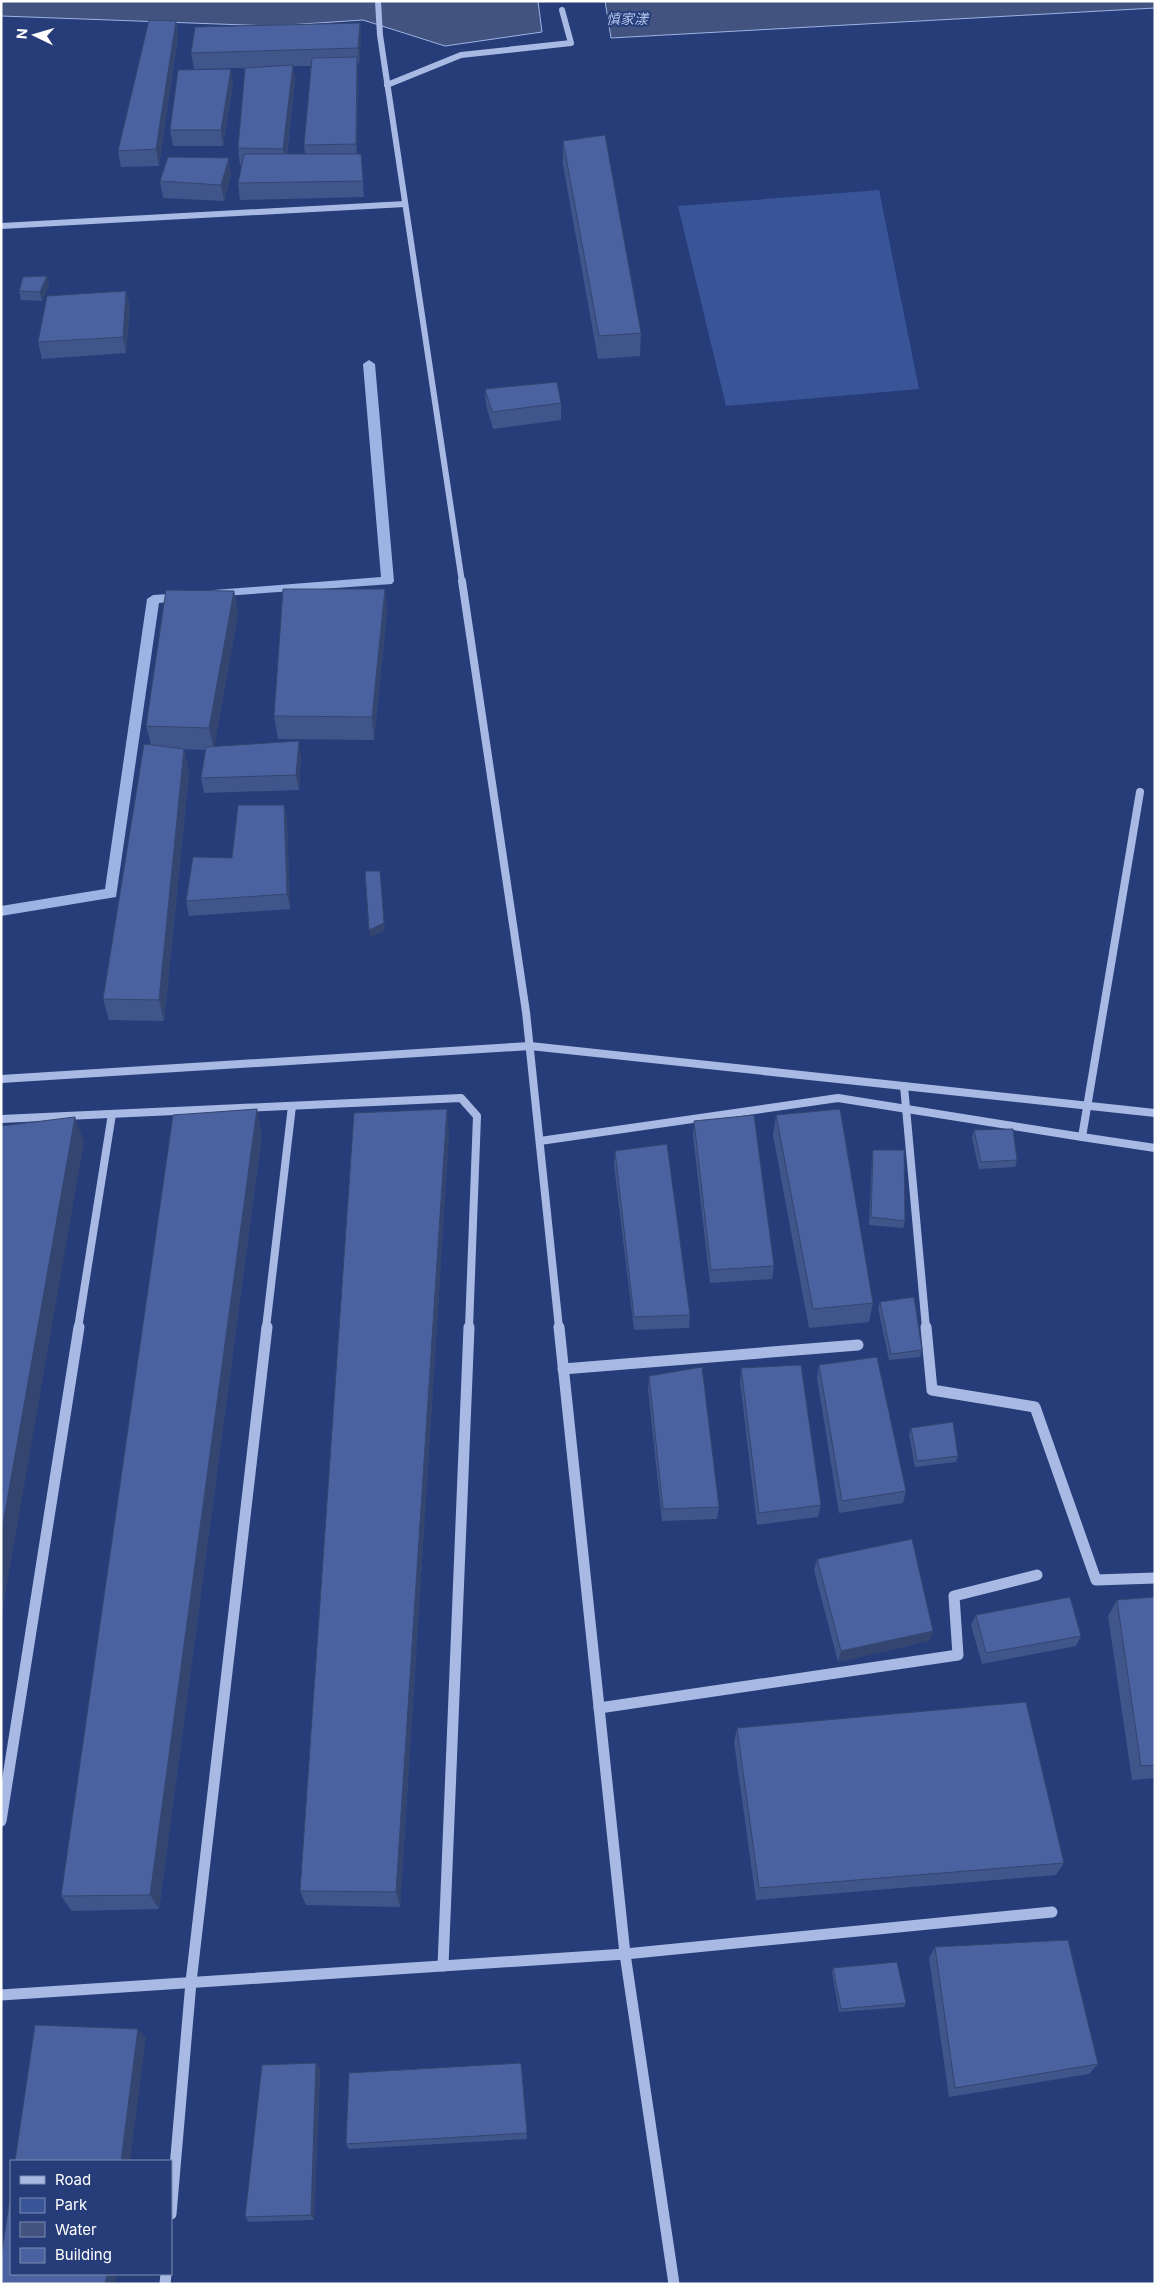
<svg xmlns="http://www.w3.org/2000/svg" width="1156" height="2285" font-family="Inter,'Noto Sans SC',sans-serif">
<rect width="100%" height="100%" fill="#263d79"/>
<path fill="#395497" d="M879,190l40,199 -193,17 -48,-200z"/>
<g fill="#425380" stroke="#9db3e4">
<path d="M1,1h537l4,31 -97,14 -82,-26 -91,6 -271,-10z"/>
<path d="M605,1h550v7l-544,30z"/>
</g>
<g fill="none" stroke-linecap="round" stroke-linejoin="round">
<g fill="#9db3e4" fill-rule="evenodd">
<path d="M369,360l6,4 19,217 -2,3 -182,13 -2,-3 2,-3 4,-1 167,-13 -18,-213z"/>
<path d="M184,593l4,1 2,3 -2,3 -29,3 -43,294 -115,19v-10l104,-17 42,-290 6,-4z"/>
</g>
<g stroke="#a8bae3" stroke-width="6">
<path d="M378,1l2,34 82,547"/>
<path d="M387,85l74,-30 110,-12 -9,-33"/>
<path d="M1,226l404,-22"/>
</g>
<g stroke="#a8bae3" stroke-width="8">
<path d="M462,581l64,431 33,316"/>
<path d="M1140,792l-58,345 73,11"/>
<path d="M1,1079l529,-33 625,67"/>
<path d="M904,1086l22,242"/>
<path d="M1,1119l460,-21 16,18 -8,212"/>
<path d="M540,1141l298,-43 244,39"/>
<path d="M78,1328l34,-214"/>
<path d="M266,1328l26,-222"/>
</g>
<g stroke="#a8bae3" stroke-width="11">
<path d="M559,1327l66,627 49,330"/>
<path d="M926,1327l6,63 103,17 61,173 59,-2"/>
<path d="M563,1369l295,-24"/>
<path d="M599,1708l359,-53 -4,-59 83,-21"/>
<path d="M1,1821l78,-494"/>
<path d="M443,1966l26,-639"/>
<path d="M1,1995l624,-41 427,-42"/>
<path d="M171,2214l20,-232 76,-655"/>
<path d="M165,2284l1,-10"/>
</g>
</g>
<g fill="#40558a" fill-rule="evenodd">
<path d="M176,21l2,16 -19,129 -38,1 -3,-16z"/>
<path d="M360,23l1,16 -2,25h-2l1,9 -1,81h4l3,43 -124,3 -2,-17 4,-18h-2l-2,-17 8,-80 -52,1 -3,-16zM293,66h18l-7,79 1,9h-18l8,-73z"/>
<path d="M233,85l-10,61h-50l-3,-16z"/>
<path d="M563,141l78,192 -1,23 -42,3 -35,-194z"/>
<path d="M231,175l-7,26 -61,-3 -3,-17z"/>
<path d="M47,276l2,9 -7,16 -21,-1 -2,-9z"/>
<path d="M126,291l4,17 -4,45 -84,6 -4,-17z"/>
<path d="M485,389l76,14v17l-68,9 -7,-24z"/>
<path d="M385,589l2,23 -13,128 -96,-1 -4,-23z"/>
<path d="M234,591l4,23 -24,132 87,11 -2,33 -95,3 -3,-15 5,-28 -25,-1h3l5,23 -25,249 -55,-1 -6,-21 48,-254 -5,-19z"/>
<path d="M284,805l3,16 3,88 -101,7 -3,-15 46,-43z"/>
<path d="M776,1115l97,188 -4,19 -60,6 -36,-193z"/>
<path d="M694,1121l80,145 -2,13 -62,4 -17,-147z"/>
<path d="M974,1130l43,30 -2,7 -36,2 -7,-31z"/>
<path d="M262,1134l-103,775 -87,2 -11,-15z"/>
<path d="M449,1134l-49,773 -94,-2 -6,-14z"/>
<path d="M873,1150l32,71 -2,7 -34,-3 3,-68z"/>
<path d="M615,1151l75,164 -1,13 -55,2 -20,-165z"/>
<path d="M880,1302l42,48 -2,7 -31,3 -11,-52z"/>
<path d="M819,1365l87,126 -3,12 -64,10 -22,-135z"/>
<path d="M741,1368l80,137 -3,12 -61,8 -17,-144z"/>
<path d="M649,1376l70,131 -2,12 -55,2 -14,-132z"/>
<path d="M911,1428l47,28 -2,6 -41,5 -6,-32z"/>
<path d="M817,1559l116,72 -4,10 -91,21 -24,-92z"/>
<path d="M1155,1597v181l-23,2 -24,-164 9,-16z"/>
<path d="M976,1615l105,21 -5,10 -94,18 -11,-39z"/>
<path d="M737,1728l327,135 -8,12 -300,25 -22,-158z"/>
<path d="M935,1947l163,117 -9,10 -140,23 -20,-139z"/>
<path d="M833,1968l73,35 -2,4 -65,5 -7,-40z"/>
<path d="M316,2063l4,6 -6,151 -65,2 -4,-5z"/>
<path d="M521,2063l6,76 -178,10 -3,-5z"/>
</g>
<g fill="#344570">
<path d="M176,21l2,16 -19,129 -3,-17z"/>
<path d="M360,23l1,16 -2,25 -1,-16z"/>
<path d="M357,57l1,16 -1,87 -1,-16z"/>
<path d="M293,65l2,16 -10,85 -2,-17z"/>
<path d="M231,69l2,16 -10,61 -2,-16z"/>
<path d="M229,158l2,17 -7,26 -3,-16z"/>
<path d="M47,276l2,9 -7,16 -2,-9z"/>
<path d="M126,291l4,17 -4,45 -3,-16z"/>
<path d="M385,589l2,23 -13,128 -2,-23z"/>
<path d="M234,591l4,23 -24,136 -5,-22z"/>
<path d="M299,741l2,16 -2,33 -3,-15z"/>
<path d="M184,749l5,23 -25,249 -5,-21z"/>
<path d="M284,805l3,16 3,88 -3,-15z"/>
<path d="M380,871l5,60 -15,6 -1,-7z"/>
<path d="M257,1109l5,25 -103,775 -9,-14z"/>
<path d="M447,1109l2,25 -49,773 -4,-15z"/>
<path d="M75,1117l9,25 -83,477v-84z"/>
<path d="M933,1631l-4,10 -91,21 3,-11z"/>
<path d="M138,2029l8,9 -16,123h-9z"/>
<path d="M316,2063l4,6 -6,151 -3,-5z"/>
<path d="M107,2274h9l-1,10h-10z"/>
</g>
<g fill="#4a63a0" stroke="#344570">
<path d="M149,20l27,1 -20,128 -38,2z"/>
<path d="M360,23l-2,25 -167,5 4,-26z"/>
<path d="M357,57l-1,87 -52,1 8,-87z"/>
<path d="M293,65l-10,84 -45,-1 7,-80z"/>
<path d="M231,69l-10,61h-51l8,-60z"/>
<path d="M605,135l36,198 -42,3 -36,-195z"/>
<path d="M244,154h117l2,27 -125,2z"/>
<path d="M168,157l61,1 -8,27 -61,-4z"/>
<path d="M47,276l-7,16 -21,-1 4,-14z"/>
<path d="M126,291l-3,46 -85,5 9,-46z"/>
<path d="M557,382l4,21 -69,9 -7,-23z"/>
<path d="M283,589h102l-13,128 -98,-1z"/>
<path d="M166,590l68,1 -25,137 -63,-2z"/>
<path d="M299,741l-3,34 -95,3 5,-31z"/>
<path d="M144,744l40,5 -25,251 -56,-1z"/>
<path d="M238,805h46l3,89 -101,7 7,-44 39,1z"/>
<path d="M365,871h15l4,52 -15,7z"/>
<path d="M257,1109l-107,786 -89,1 112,-781z"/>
<path d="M447,1109l-51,783 -96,-1 54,-778z"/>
<path d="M840,1109l33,194 -60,6 -37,-194z"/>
<path d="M754,1115l20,151 -63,4 -17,-149z"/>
<path d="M75,1117l-74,418v-409z"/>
<path d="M1013,1129l4,31 -36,2 -7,-32z"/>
<path d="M667,1144l23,171 -56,2 -19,-166z"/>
<path d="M873,1150h31l1,71 -34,-4z"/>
<path d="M914,1297l8,53 -31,4 -11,-52z"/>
<path d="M877,1357l29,134 -64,10 -23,-136z"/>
<path d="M801,1365l20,140 -62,8 -18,-145z"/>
<path d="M702,1367l17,140 -56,2 -14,-133z"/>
<path d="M953,1422l5,34 -41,5 -6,-33z"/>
<path d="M912,1539l21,92 -92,20 -24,-92z"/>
<path d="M1070,1597l11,39 -95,17 -10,-38z"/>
<path d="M1155,1597v168l-14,1 -24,-166z"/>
<path d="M1026,1702l38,161 -305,25 -22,-160z"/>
<path d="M1068,1940l30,124 -143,24 -20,-141z"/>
<path d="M897,1962l9,41 -65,6 -8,-41z"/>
<path d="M35,2025l103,4 -17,132h-106z"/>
<path d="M316,2063l-5,152 -66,2 17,-152z"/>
<path d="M521,2063l6,70 -181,11 3,-71z"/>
<path d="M11,2190v84h96l-2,10h-104v-25z"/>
</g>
<g text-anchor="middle" stroke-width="4" stroke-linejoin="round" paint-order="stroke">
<g font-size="14" font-style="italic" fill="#b3c4eb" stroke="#263d79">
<text x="627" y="24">慎家漾</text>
</g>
</g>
<rect width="1156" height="2285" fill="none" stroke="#ffffff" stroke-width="5"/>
<rect x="10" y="2160" width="162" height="115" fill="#263d79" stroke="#7d8baf"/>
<rect x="20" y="2176" width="25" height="8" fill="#a8bae3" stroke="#7d8baf"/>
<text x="55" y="2185" font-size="15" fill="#ffffff">Road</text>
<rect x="20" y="2198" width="25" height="15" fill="#395497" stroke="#7d8baf"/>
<text x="55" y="2210" font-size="15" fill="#ffffff">Park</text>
<rect x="20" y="2222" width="25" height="15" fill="#425380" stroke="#7d8baf"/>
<text x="55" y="2235" font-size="15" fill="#ffffff">Water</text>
<rect x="20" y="2248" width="25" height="15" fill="#4a63a0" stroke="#7d8baf"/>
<text x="55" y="2260" font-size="15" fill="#ffffff">Building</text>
<g transform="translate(35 35) rotate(275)" stroke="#263d79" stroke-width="4" paint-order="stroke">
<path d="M0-4L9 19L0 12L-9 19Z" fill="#ffffff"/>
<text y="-8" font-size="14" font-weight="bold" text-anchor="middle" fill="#ffffff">N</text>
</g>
</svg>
